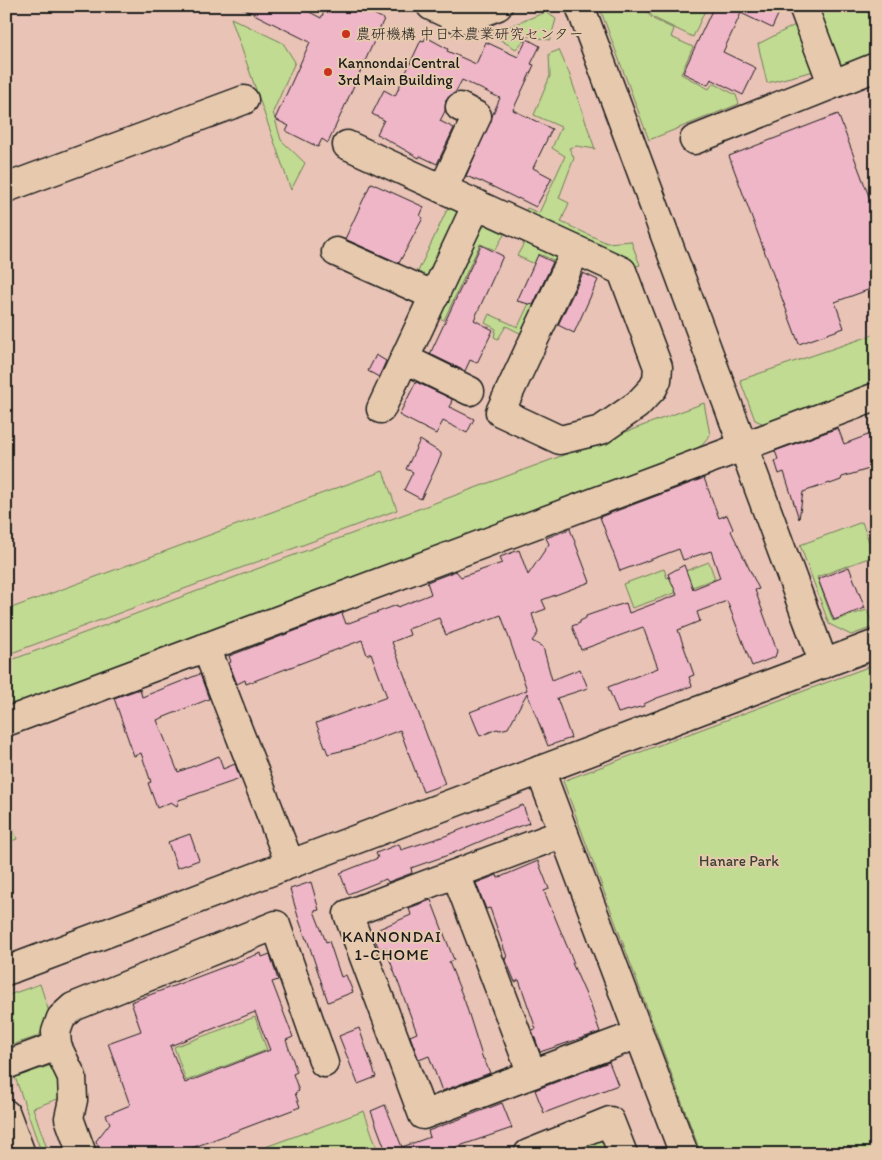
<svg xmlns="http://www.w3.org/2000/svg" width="882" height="1160" font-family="Itim,'Klee One',sans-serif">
<rect width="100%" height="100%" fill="#e9c4b6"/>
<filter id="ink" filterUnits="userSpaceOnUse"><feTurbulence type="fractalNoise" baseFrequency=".02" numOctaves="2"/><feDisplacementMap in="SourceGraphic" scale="10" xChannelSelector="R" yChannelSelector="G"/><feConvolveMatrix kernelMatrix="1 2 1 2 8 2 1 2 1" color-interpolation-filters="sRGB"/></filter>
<g filter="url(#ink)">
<g fill="#c1db92" stroke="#6e7c57">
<path d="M599,6h42l12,13 21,10 -3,8 22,10 -12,27 28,15 4,-6 23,12 3,9 -90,36z"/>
<path d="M643,6h64l-14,31 -39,-19z"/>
<path d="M819,6h36l21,10v40l-38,12 -23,-60z"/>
<path d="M546,12l10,7 -6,21 -22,-4 -12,13 -26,-15z"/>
<path d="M231,18l52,25 12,19 -22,50 8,28 24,23 -14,27z"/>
<path d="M803,21l15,49 -51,13 -9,-39z"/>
<path d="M559,50l10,23 26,76 -18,-3 -8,2 5,10 -15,40 10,5 -8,19 46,21 24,-2 9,24 -12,4 -106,-51 5,-10 12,5 26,-57 -13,-8 9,-21 -27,-12 16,-39 -1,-22z"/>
<path d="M452,199l9,6 -28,78 -19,-3z"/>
<path d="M479,219l33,9 -3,7 -4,-2 -10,17 -15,-6 -36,76 -11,-5z"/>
<path d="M519,233l46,21 -37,83 -22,-11 -8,13 -4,-2 2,-8 -11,-6 4,-9 29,13 26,-56 3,2 6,-13 -14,-6 -4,10 -18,-8 7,-13 -9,-5z"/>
<path d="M876,334v49l-112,41 -9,-4 -15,-40z"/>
<path d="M704,403l6,32 -13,15 -691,258v-46z"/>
<path d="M383,471l14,39 -391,145v-45z"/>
<path d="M862,522l12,34 -57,21 16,44 34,-11 7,17 -23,8 -22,-11 -29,-79z"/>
<path d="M709,562l6,17 -83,29 -9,-24 41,-15 3,9z"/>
<path d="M876,664v490h-175l-138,-373z"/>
<path d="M6,810l11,29 -11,4z"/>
<path d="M40,984l10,31 -11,21 -33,11v-51z"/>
<path d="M255,1017l12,33 -81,31 -12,-34z"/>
<path d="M52,1065l11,32 -30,11 16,46h-7l-27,-77z"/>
<path d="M364,1111l15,43h-117l-2,-5z"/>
<path d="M599,1133l13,21h-28l-5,-11z"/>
</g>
<g fill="#efb6c8" stroke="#1c1c1c" fill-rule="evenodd">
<path d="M238,6h60l23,12 6,-12h30l27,13 -56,124 -6,-4 -4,8 -32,-16 3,-5 -14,-7 35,-77z"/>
<path d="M714,6h68l-10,22 -31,-15 -18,39 33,16 -13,27 -32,-16 -3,6 -25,-12z"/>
<path d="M426,37l22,12 -1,2 29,13 10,-22 32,15 9,-18 13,7 -9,18 3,1 -21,45 39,19 -19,39 19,10 -16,29 -18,-9v1l-37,-18v1l-15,-6 34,-78 -38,-18 -7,13 -9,6 -1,12 -5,10 14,7 -17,36 -17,-8 -1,2 -42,-24 7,-14 -12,-6 12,-24 11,6 26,-56 3,1z"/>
<path d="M838,114l38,101v72l-41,15 9,26 -45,16 -70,-188z"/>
<path d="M371,183l53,24 -4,9 3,2 -24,45 -54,-24z"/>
<path d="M481,245l22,11 -29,64 19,10 -16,33 -7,-3 -5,11 -35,-17z"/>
<path d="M538,255l15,7 -20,43 -16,-4z"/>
<path d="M583,273l15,7 -24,53 -16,-8z"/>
<path d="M376,355l10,6 -7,16 -11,-6z"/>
<path d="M416,382l36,17 -2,8 24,12 -7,14 -24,-12 -7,13 -37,-19z"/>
<path d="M838,428l6,16 32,-12v35l-34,10 -1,3 -11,4v-1l-27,9 -4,27 -15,-47 -5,2 -4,-13 3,-2 -3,-8z"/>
<path d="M420,440l21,13v3l-20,43 -17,-9 9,-18 -7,-3z"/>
<path d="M704,478l15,40 8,-3 6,14 -2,2 28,58 -4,1 22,61 -2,6 -23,9 -25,-65 -30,11 3,9 -22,9 16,45 -5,2 3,9 -35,12 -13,6v2l-26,7 -10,-26 50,-19 -15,-41 -62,23 -9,-24 8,-3v-2l6,-3v-2l23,-8 17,-5 3,10 48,-18 -9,-21 16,-9 9,24 27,-11 -9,-27 -28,9 -4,-11 -59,22 -20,-54z"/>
<path d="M570,529l20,53 -48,18 4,9 -14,5 6,19 -6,8 11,6 9,33 28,-11 8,19 -31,10 14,40 -23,8 -21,-53 -19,35 -8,2 -3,-1 -17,7 -10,-24 57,-22 -26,-75 -55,20 -7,-17 -31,11 2,6 -18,7 53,142 -22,8 -23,-62 -47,18 -25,6 -12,-31 71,-26 -16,-44 -4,2 -5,-15 -116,44 -1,-4 -8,4 -8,-21 2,-1 -2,-6 113,-43 4,11 51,-19 1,2 33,-13 -4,-12 29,-11 5,6 41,-14 -2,-6 19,-7 9,25 21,-31 -3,-6z"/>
<path d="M849,567l16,41 -31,12 -16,-41z"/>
<path d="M200,674l9,25 -52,21 21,52 41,-16 4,13 12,-5 5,15 -61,21 -2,6 -6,-4 -14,6 -9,-25 3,-1 -10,-29 -7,3 -20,-58 26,-9 2,8z"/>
<path d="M523,805l6,18 -27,9 -51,22 -40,14 1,5 -24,9 -2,-3 -38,15 -8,-21 38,-15 -2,-5 23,-9 2,6 44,-14z"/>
<path d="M190,834l9,26 -22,8 -9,-26z"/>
<path d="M538,861l11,28 -5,2 30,72h-2l19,43 9,26 -60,20 -8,-22 4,-1 -17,-49 -4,2 -10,-24 2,-1 -17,-49 -4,1 -10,-26 21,-8 1,3z"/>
<path d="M311,882l8,28 -5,1 12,31 3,-1 12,36 5,-2 7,17 -25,10 -21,-63h-1l-7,-19 -9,-31z"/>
<path d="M431,900l23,60 -5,2 16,40 18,57h1l6,14 -48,18 -13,-35 -10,4 -9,-24 7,-3 -32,-86 -6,2 -7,-17 39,-17 -2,-7z"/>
<path d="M261,953l1,4 8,-3 8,26 -6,2 21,55 -7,3 11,32 -4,2 6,17 -4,2 5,14 -124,47h-75l-5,-13 14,-18 -4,-8 24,-10 -22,-62 33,-12 -10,-29zM255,1012l15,38 -85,33 -15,-37z"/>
<path d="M359,1028l17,49 -18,7 -19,-48z"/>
<path d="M609,1062l9,23 -74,28 -9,-23z"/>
<path d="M502,1103l10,25 -76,26h-49l-16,-43 14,-6 17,42 28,-10 -2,-6z"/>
</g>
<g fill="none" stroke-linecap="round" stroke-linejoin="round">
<defs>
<g id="minor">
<path d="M431,6l28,13 9,-1 30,-12"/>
<path d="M580,6l244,658"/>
<path d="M803,6l29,77"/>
<path d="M694,140l182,-73"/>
<path d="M347,145l275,126 36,96 -1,13 -4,8 -16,17 -36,25 -41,10 -60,-28 76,-162"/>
<path d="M6,188l238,-88"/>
<path d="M443,189l34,-73 -17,-9"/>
<path d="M336,252l99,44"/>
<path d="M405,359l65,32"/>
<path d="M381,409l96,-205"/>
<path d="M206,647l84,217"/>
<path d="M6,722l870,-325"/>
<path d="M540,770l144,384"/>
<path d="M564,833l-216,81 75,201 216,-81"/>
<path d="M456,874l76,200"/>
<path d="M6,971l870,-327"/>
<path d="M6,1065l51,-19"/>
<path d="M6,1114l15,40"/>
<path d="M82,1154l-13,-36 4,-18 -1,-23 -15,-31 -1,-14 5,-14 12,-11 203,-82 48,138"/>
<path d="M528,1154l82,-33 13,33"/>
</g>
</defs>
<use href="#minor" stroke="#1c1c1c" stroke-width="31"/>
<use href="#minor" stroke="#e7caae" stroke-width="28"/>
</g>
</g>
<g fill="#c8321e" stroke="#e7caae" stroke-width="2">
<circle cx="346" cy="34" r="5"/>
<circle cx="328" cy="72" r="5"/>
</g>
<g text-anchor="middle" stroke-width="4" stroke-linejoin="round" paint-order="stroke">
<g font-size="15" fill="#1c1c1c" stroke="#e7caae" text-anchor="start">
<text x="356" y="39">農研機構 中日本農業研究センター</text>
<text x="338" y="68">Kannondai Central<tspan x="338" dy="17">3rd Main Building</tspan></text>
</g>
<g font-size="15" fill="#3d4234" stroke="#e7caae">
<text x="739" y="866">Hanare Park</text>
</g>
<g font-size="16" letter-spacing="1" fill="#1c1c1c" stroke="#e7caae">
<text x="392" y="942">KANNONDAI<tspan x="392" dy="18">1-CHOME</tspan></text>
</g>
</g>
<rect width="882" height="1160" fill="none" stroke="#e7caae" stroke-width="25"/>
<rect x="12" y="12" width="857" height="1135" fill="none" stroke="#1c1c1c" stroke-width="2" filter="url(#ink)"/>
</svg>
